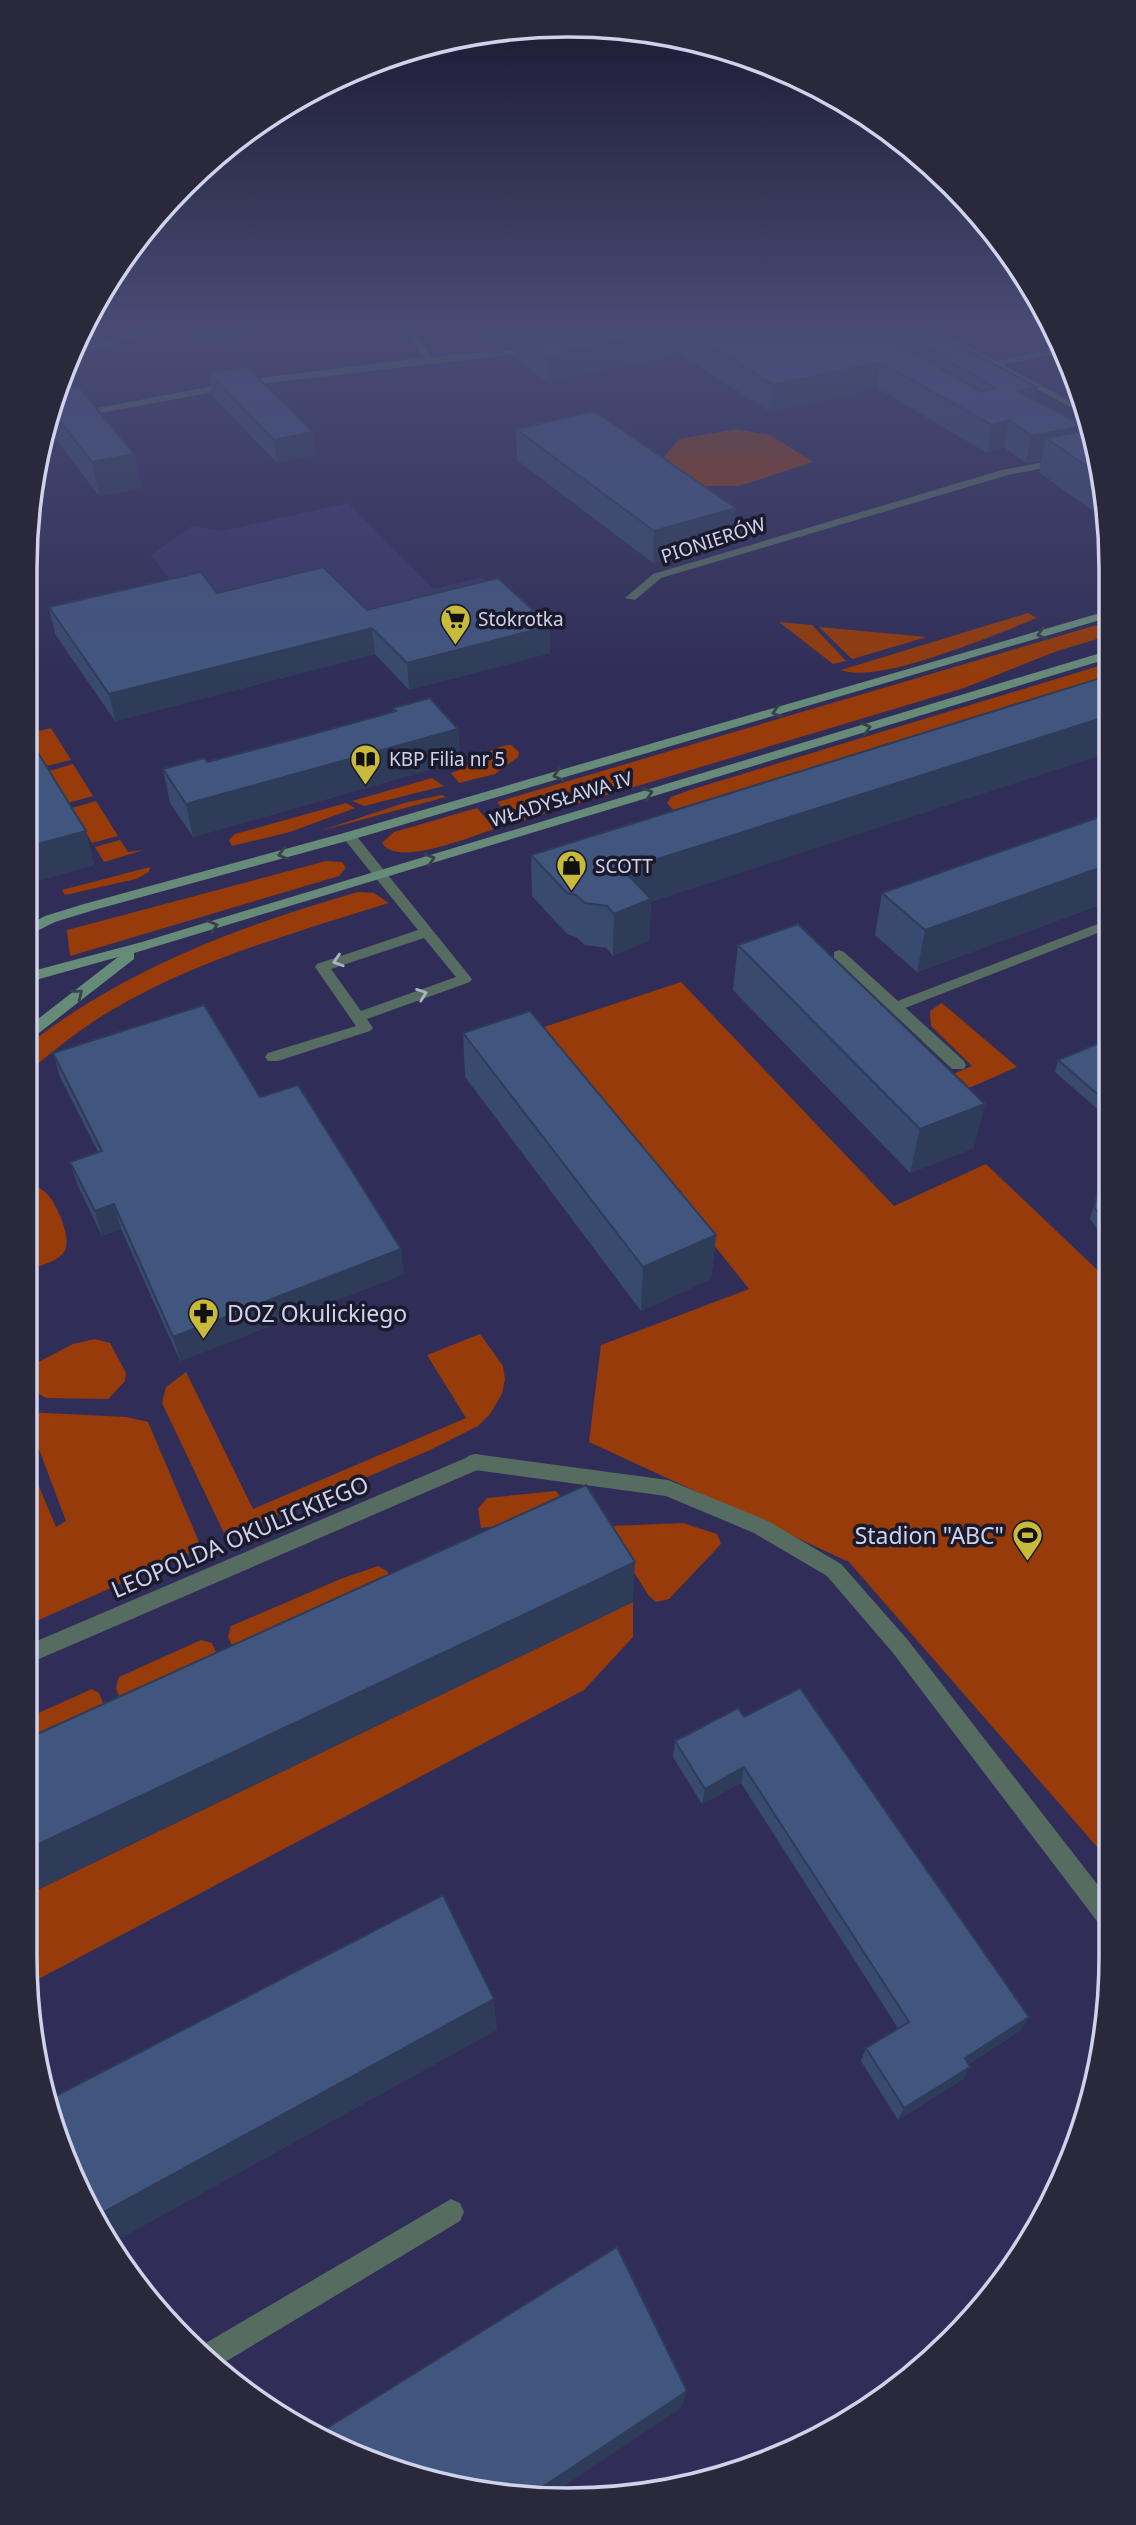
<svg xmlns="http://www.w3.org/2000/svg" width="1136" height="2525" font-family="'Noto Sans',sans-serif">
<rect width="100%" height="100%" fill="#302e58"/>
<path fill="#393768" d="M348,503l86,86 48,-12 18,18 -138,35 -174,-28 -37,-47 41,-29 31,5z"/>
<g fill="#963b09">
<path d="M736,429l34,6 43,27 -74,24h-40l-35,-29 15,-18z"/>
<path d="M1028,613l9,5c-40,16 -160,67 -196,52z"/>
<path d="M779,622l33,3 34,36 -13,3z"/>
<path d="M1107,622v14l-50,15 -93,37 -450,135 -17,-21z"/>
<path d="M819,627l108,10 -75,22z"/>
<path d="M1099,666h8v14l-431,133 -9,-10 4,-6 19,-7z"/>
<path d="M51,728l20,32 -25,6 -19,-32z"/>
<path d="M511,745l8,7 -1,5 -23,17 -36,9 -8,-10c21,-6 39,-28 60,-28z"/>
<path d="M73,764l20,32 -25,7 -19,-32z"/>
<path d="M432,778l12,8 -80,20 -12,-5z"/>
<path d="M442,795l4,2 -126,34 84,-28z"/>
<path d="M96,801l22,35 -26,7 -20,-35z"/>
<path d="M346,803l9,5 -65,24 -58,14 -3,-6 6,-6z"/>
<path d="M477,808l18,21c-24,7 -98,39 -113,14l12,-11z"/>
<path d="M120,840l8,12 16,-2 -40,12 -9,-15z"/>
<path d="M326,861l16,1 4,6 -7,8 -269,80 -3,-26z"/>
<path d="M150,867l-1,5 -13,7 -71,16 -3,-5z"/>
<path d="M358,892l16,1 15,10c-96,30 -192,57 -279,108 -30,18 -58,41 -85,63v-27c101,-79 212,-120 333,-155z"/>
<path d="M681,982l213,224 92,-42 123,117 2,582 -262,-301 -260,-120 12,-97 148,-56 -208,-261z"/>
<path d="M942,1003l75,64 -71,31 5,-23 21,-9 -41,-40 -1,-15z"/>
<path d="M25,1184c7,1 14,3 20,8 11,9 28,48 19,60 -8,11 -27,14 -39,19z"/>
<path d="M480,1334l23,32 2,13 -3,15 -12,20 -12,12 -50,25 -197,84 -7,-2 -62,-130 4,-16 20,-15 67,137 213,-91 -39,-63z"/>
<path d="M95,1339l15,4 16,30 -1,8 -17,18 -62,-1 -21,-12v-17l48,-25z"/>
<path d="M25,1412l102,5 21,5 51,120 -9,11 -165,73v-173l31,74 10,-6z"/>
<path d="M556,1491l20,25 -95,12 -3,-19 9,-11z"/>
<path d="M683,1523l34,11 4,10 -52,55 -13,3 -7,-6 -39,-62 3,-8z"/>
<path d="M378,1566l9,5 15,33 -154,75 -20,-42 3,-11 112,-48z"/>
<path d="M633,1602v35l-49,53 -555,294 -4,-27v-61z"/>
<path d="M201,1640l11,3 19,43 -98,46 -17,-44 3,-11z"/>
<path d="M92,1689l7,4 18,47 -92,42v-63z"/>
</g>
<g fill="none" stroke-linecap="round" stroke-linejoin="round">
<g fill="#566c61" fill-rule="evenodd">
<path d="M349,832l5,1 118,146 -2,3 -103,37 6,9 -3,3 -92,30h-10l-3,-4 3,-4 88,-27 -41,-59 2,-3 101,-34 -74,-91v-6zM424,938l32,39 -95,34 -30,-42z"/>
<path d="M839,950l5,2 120,109 2,4 -2,4h-12l-118,-111v-6z"/>
<path d="M475,1454l193,26 100,41 73,43 66,75 204,263v31l-8,-4 -210,-276 -66,-77 -73,-43 -88,-37 -191,-26 -7,-2 -3,-6 3,-6z"/>
</g>
<g fill="#566c61" fill-rule="evenodd">
<path d="M152,328h14l-98,28 3,-5z"/>
<path d="M405,328h8l18,29 108,-9 4,3 -292,34 -204,38 2,-6 202,-38 171,-21z"/>
<path d="M924,328h11l61,33 66,-14 3,4 -62,14 80,43 2,7z"/>
<path d="M1061,459l5,3 -2,2 -56,11 -347,103 -26,22 -10,-2 28,-24 349,-104z"/>
<path d="M1108,920v9l-208,81 -5,2 -8,-5 3,-3z"/>
<path d="M475,1454l7,2 3,6 -3,6 -457,197v-19z"/>
<path d="M451,2199l9,4 4,9 -4,9 -240,144 -21,-18z"/>
</g>
<g fill="#678b79" fill-rule="evenodd">
<path d="M1107,611v7l-753,221 -260,71 -39,12 -30,15v-10l20,-11 39,-12 260,-71z"/>
<path d="M1107,651v8l-973,294v6l-104,81 -5,1v-12l93,-72 -93,26v-10l117,-31z"/>
</g>
</g>
<g fill="#384a6d">
<path d="M178,328h88l-59,17z"/>
<path d="M474,328h452l111,59 -3,13 50,26 -1,5 6,-1 18,67v24l-68,-49 2,-12 -15,3 -22,-16 -17,6 -110,-65 -106,24 -91,-58 -132,28 -32,-23 -1,-13 -13,3z"/>
<path d="M63,368l7,9 2,10 62,67 7,34 -42,8 -53,-70z"/>
<path d="M209,373l104,59 3,23 -39,8 -65,-68z"/>
<path d="M516,429l217,110 -80,24 -136,-103z"/>
<path d="M217,593l150,17 183,16v27l-141,37 -34,-36 -260,67 -60,-87 -6,-27z"/>
<path d="M393,708l65,21 2,32 -267,76 -23,-34 -7,-34 44,-7 186,-50z"/>
<path d="M24,730l62,101 8,34 -54,15 -16,-25z"/>
<path d="M1108,814v88l-191,70 -42,-37 7,-42z"/>
<path d="M531,855l120,47 -2,38 -36,16 -7,-8 -21,-3 -9,-8 -9,-3 -35,-38z"/>
<path d="M738,945l236,203 -64,25 -177,-183z"/>
<path d="M463,1033l253,202 -5,44 -70,32 -176,-234z"/>
<path d="M1109,1039v80l-54,-47 3,-12z"/>
<path d="M53,1053l207,44 144,177 -224,87 -59,-132 -19,7 -24,-50 -8,-24 28,-10 -38,-75z"/>
<path d="M1109,1185v56l-6,-4 -13,-18 8,-29z"/>
<path d="M744,1717l277,313 -52,34 -6,15 -65,41 -37,-59 5,-13 32,-20 -157,-245 -39,21 -29,-47 2,-16z"/>
</g>
<g fill="#2e3c59">
<path d="M204,328h62l-59,17z"/>
<path d="M501,328h128l-114,5v13l-13,3z"/>
<path d="M681,328l-1,26 -132,28 -1,-26z"/>
<path d="M880,362l-3,26 -106,24 2,-27z"/>
<path d="M70,377l7,32h-26l9,-31z"/>
<path d="M1037,387l-6,26 -13,-22z"/>
<path d="M1009,420l-5,27 -17,6 5,-28z"/>
<path d="M1084,426l-6,27 -32,-15 -5,22 -15,3 5,-27z"/>
<path d="M313,432l3,23 -39,8 -3,-23z"/>
<path d="M134,454l7,34 -42,8 -7,-34z"/>
<path d="M736,508l-3,31 -80,24 1,-32z"/>
<path d="M550,626v27l-141,37 -2,-27z"/>
<path d="M372,628l3,26 -260,67 -6,-27z"/>
<path d="M1108,716v37l-457,149 -2,38 -36,16 1,-42 9,-44z"/>
<path d="M458,729l2,32 -267,76 -7,-33z"/>
<path d="M86,831l8,34 -54,15 -10,-34z"/>
<path d="M1108,865v37l-191,70 8,-42z"/>
<path d="M985,1104l-11,44 -64,25 10,-44z"/>
<path d="M114,1204l7,25 -19,7 -7,-25z"/>
<path d="M716,1235l-5,44 -70,32 2,-44z"/>
<path d="M401,1249l3,25 -224,87 -7,-24z"/>
<path d="M635,1562l-2,40 -609,294v-45z"/>
<path d="M744,1767l-3,16 -39,21 3,-15z"/>
<path d="M494,1999l3,31 -388,215 -12,-17 -4,-10z"/>
<path d="M1029,2017l-8,13 -63,41 7,-13z"/>
<path d="M970,2067l-7,12 -65,41 6,-12z"/>
<path d="M687,2391l-6,17 -127,85 -19,-1z"/>
</g>
<g fill="#41567f" stroke="#2e3c59" stroke-width="2">
<path d="M540,328h141l-134,28 -32,-23z"/>
<path d="M682,328h188l112,64 12,-5 -102,-59h34l111,59 -19,4 66,35 -53,10 -22,-16 -17,5 -112,-63 -107,23z"/>
<path d="M246,366l67,66 -39,8 -65,-67z"/>
<path d="M63,368l7,9 -10,1z"/>
<path d="M78,386l56,68 -42,8 -41,-53 6,-20z"/>
<path d="M594,411l142,97 -82,23 -138,-102z"/>
<path d="M1089,430l12,46 -55,-38z"/>
<path d="M323,567l44,43 131,-32 52,48 -143,37 -35,-35 -263,66 -60,-87 152,-35 16,21z"/>
<path d="M1107,676l1,40 -485,154 28,29 -37,15 -7,-8 -22,-3 -9,-8 -9,-2 -36,-38z"/>
<path d="M430,698l28,31 -272,75 -23,-35 41,-11 3,4 99,-26 90,-25 -3,-3z"/>
<path d="M24,730l62,101 -56,15 -6,-9z"/>
<path d="M1108,814v51l-183,65 -43,-37z"/>
<path d="M798,924l187,180 -65,25 -182,-184z"/>
<path d="M204,1005l56,92 38,-12 103,164 -228,88 -59,-133 -19,7 -25,-49 32,-11 -49,-98z"/>
<path d="M530,1011l186,224 -73,32 -180,-234z"/>
<path d="M1109,1039v65l-51,-44z"/>
<path d="M1109,1185v41l-2,-1 -13,-18 4,-17z"/>
<path d="M586,1485l49,77 -611,289v-111z"/>
<path d="M800,1688l229,329 -64,41 5,9 -66,41 -38,-60 43,-26 -165,-255 -39,22 -30,-48 63,-33 6,9z"/>
<path d="M443,1895l51,104 -401,219 -40,-86 -5,-32z"/>
<path d="M617,2247l70,144 -152,101 -73,-2 -146,-55z"/>
</g>
<defs><path id="oneway-chevron" d="M-2-3.5L2.5 0L-2 3.5" fill="none" stroke-width="1.6" stroke-linecap="round" stroke-linejoin="round" transform="scale(1.75)"/></defs>
<g stroke="#354247">
<use href="#oneway-chevron" transform="translate(1042 634) rotate(164)"/>
<use href="#oneway-chevron" transform="translate(777 712) rotate(163)"/>
<use href="#oneway-chevron" transform="translate(866 728) rotate(-17)"/>
<use href="#oneway-chevron" transform="translate(558 775) rotate(165)"/>
<use href="#oneway-chevron" transform="translate(648 793) rotate(-17)"/>
<use href="#oneway-chevron" transform="translate(283 854) rotate(165)"/>
<use href="#oneway-chevron" transform="translate(430 859) rotate(-17)"/>
<use href="#oneway-chevron" transform="translate(213 926) rotate(-17)"/>
<use href="#oneway-chevron" transform="translate(78 994) rotate(-39)"/>
</g>
<g stroke="#abb3c2">
<use href="#oneway-chevron" transform="translate(338 961) rotate(162)"/>
<use href="#oneway-chevron" transform="translate(422 994) rotate(-20)"/>
</g>
<linearGradient id="sky" x2="0" y2="1"><stop stop-color="#1a1930"/><stop offset="0.48" stop-color="#484c75"/><stop offset="1" stop-color="#484c75" stop-opacity="0"/></linearGradient>
<rect width="1136" height="682" fill="url(#sky)"/>
<defs>
<symbol id="supermarket-pin" viewBox="-11 -11 22 30"><path d="M0 17L-7.5 6A9.5 9.5 0 1 1 7.5 6Z" fill="#c8bb3b" stroke="#1a1a2c"/><path d="M-6-5.5h2.5l.6 2H6L4.5 2H-2.5L-4.4-4H-6ZM-1.5 3.2a1.3 1.3 0 1 0 .1 0ZM3 3.2a1.3 1.3 0 1 0 .1 0Z" fill="#111"/></symbol>
<symbol id="library-pin" viewBox="-11 -11 22 30"><path d="M0 17L-7.5 6A9.5 9.5 0 1 1 7.5 6Z" fill="#c8bb3b" stroke="#1a1a2c"/><path d="M-6-4Q-3-5.5-.7-3.5V5Q-3 3-6 4ZM6-4Q3-5.5 .7-3.5V5Q3 3 6 4Z" fill="#111"/></symbol>
<symbol id="shop-pin" viewBox="-11 -11 22 30"><path d="M0 17L-7.5 6A9.5 9.5 0 1 1 7.5 6Z" fill="#c8bb3b" stroke="#1a1a2c"/><path d="M-5-2.5h2.3a2.7 3.5 0 0 1 5.4 0H5L5.5 6h-11ZM-1.5-2.5h3a1.5 2.3 0 0 0-3 0Z" fill="#111"/></symbol>
<symbol id="pharmacy-pin" viewBox="-11 -11 22 30"><path d="M0 17L-7.5 6A9.5 9.5 0 1 1 7.5 6Z" fill="#c8bb3b" stroke="#1a1a2c"/><path d="M-2-6h4v4h4v4h-4v4h-4v-4h-4v-4h4Z" fill="#111"/></symbol>
<symbol id="stadium-pin" viewBox="-11 -11 22 30"><path d="M0 17L-7.5 6A9.5 9.5 0 1 1 7.5 6Z" fill="#c8bb3b" stroke="#1a1a2c"/><path d="M0-5a6.5 5 0 1 0 0 10a6.5 5 0 1 0 0-10ZM-3.5-1.8h7v3.6h-7Z" fill="#111"/></symbol>
</defs>
<g fill-rule="evenodd">
<use href="#supermarket-pin" x="438" y="602" width="35" height="47"/>
<use href="#library-pin" x="348" y="742" width="35" height="47"/>
<use href="#shop-pin" x="554" y="848" width="35" height="47"/>
<use href="#pharmacy-pin" x="186" y="1296" width="35" height="47"/>
<use href="#stadium-pin" x="1010" y="1518" width="35" height="47"/>
</g>
<g text-anchor="middle" stroke-width="7" stroke-linejoin="round" paint-order="stroke">
<g font-size="19" fill="#d0d1eb" stroke="#1a1a2c">
<text transform="translate(713 540) rotate(-18)" y="7">PIONIERÓW</text>
<text transform="translate(561 799) rotate(-17)" y="7">WŁADYSŁAWA IV</text>
</g>
<g font-size="19" fill="#d0d1eb" stroke="#1a1a2c" text-anchor="start">
<text x="478" y="626">Stokrotka</text>
<text x="389" y="766">KBP Filia nr 5</text>
<text x="595" y="873">SCOTT</text>
</g>
<g font-size="23" fill="#d0d1eb" stroke="#1a1a2c" text-anchor="start">
<text x="227" y="1322">DOZ Okulickiego</text>
<text x="1004" y="1544" text-anchor="end">Stadion "ABC"</text>
</g>
<g font-size="23" fill="#d0d1eb" stroke="#1a1a2c">
<text transform="translate(240 1537) rotate(-23)" y="8">LEOPOLDA OKULICKIEGO</text>
</g>
</g>
<path d="M0 0H1136V2525H0ZM568 37H568A531 531 0 0 1 1099 568V1957A531 531 0 0 1 568 2488H568A531 531 0 0 1 37 1957V568A531 531 0 0 1 568 37Z" fill="#29293b" fill-rule="evenodd"/>
<path fill="none" stroke="#d0d1eb" stroke-width="3.5" d="M568 37H568A531 531 0 0 1 1099 568V1957A531 531 0 0 1 568 2488H568A531 531 0 0 1 37 1957V568A531 531 0 0 1 568 37Z"/>
</svg>
